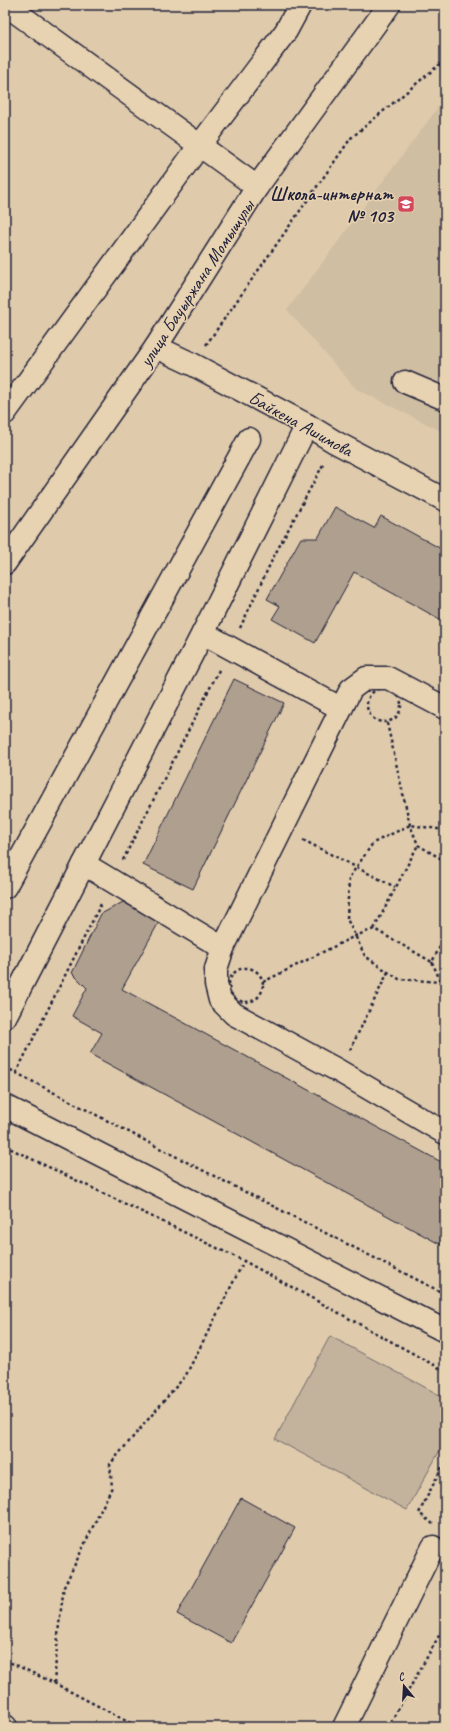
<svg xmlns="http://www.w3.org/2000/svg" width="450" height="1732" font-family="Caveat,sans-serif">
<rect width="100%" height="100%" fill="#dfcbac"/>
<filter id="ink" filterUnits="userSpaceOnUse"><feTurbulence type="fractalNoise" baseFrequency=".025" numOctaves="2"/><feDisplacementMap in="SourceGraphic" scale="8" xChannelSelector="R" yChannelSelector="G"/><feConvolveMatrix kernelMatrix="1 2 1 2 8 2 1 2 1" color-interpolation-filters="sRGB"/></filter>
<g filter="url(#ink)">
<path fill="#d0bea3" d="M445,98v335l-89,-44 -69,-79z"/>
<path fill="#c3b29c" stroke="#726a6c" d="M330,1336l115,62v43l-38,69 -132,-71z"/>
<g fill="#ae9f8e" stroke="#22223b">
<path d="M335,507l39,21 7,-12 64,35v71l-91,-50 -39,71 -43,-24 8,-13 -13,-7 34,-61h17z"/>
<path d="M234,679l50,24 -91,186 -50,-24z"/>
<path d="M123,902l36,20 -37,67 323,175v83l-355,-193 12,-21 -30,-17 15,-28 -15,-15 29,-59z"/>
<path d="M241,1498l54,30 -64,115 -54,-29z"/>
</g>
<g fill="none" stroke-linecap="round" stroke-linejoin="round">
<defs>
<g id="minor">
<path d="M6,5l251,182"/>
<path d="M156,347l36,17 115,61 28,17 110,58"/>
<path d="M405,382l40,17"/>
<path d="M5,413l195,-268 86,-114 14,-26"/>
<path d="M203,633l137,75"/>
<path d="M84,864l139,84 128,-259 15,-11h22l57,30"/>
<path d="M5,887l244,-448"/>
<path d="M223,948l-7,21v15l4,16 14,14 105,57 106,62"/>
<path d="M5,1017l198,-384 104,-208"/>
<path d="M5,1106l440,225"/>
<path d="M5,1726l1,1"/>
<path d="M344,1727l89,-180"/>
</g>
<path id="major" d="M5,563l151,-216 101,-160 132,-182"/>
</defs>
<use href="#minor" stroke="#22223b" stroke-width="25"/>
<use href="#major" stroke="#22223b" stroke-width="25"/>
<g stroke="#22223b" stroke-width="2.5" stroke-dasharray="3 3" stroke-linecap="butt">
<path d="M206,345l145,-207 94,-78"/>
<path d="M240,628l34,-72 50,-93"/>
<circle cx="384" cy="705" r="17"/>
<path d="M387,723l23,102 8,20 27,16"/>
<path d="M445,830l-35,-5 -37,18 -24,35 -2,41 18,37 23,16 11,7 42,3 4,-2"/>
<path d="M303,840l92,47"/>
<path d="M123,860l97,-192"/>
<path d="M374,929l44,-84"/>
<path d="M432,962l9,20 4,14"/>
<circle cx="246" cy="985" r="17"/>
<path d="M263,982l92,-46 19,-7 58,33 13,-25"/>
<path d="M350,1050l38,-78"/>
<path d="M5,1067l162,85 278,142"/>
<path d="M16,1073l86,-171"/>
<path d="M5,1146l239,115"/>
<path d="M433,1524l-14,-11 26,-52"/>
<path d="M5,1660l49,23 84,44"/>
<path d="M54,1683l5,-59 5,-37 48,-100 -2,-23 76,-89 58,-114 201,110"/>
<path d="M388,1727l57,-102"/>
</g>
<use href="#minor" stroke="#e7d2b1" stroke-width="22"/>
<use href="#major" stroke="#e7d2b1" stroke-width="22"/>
</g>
</g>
<defs>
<symbol id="school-square" viewBox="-11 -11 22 22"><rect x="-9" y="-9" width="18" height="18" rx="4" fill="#d1495b" stroke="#e7d2b1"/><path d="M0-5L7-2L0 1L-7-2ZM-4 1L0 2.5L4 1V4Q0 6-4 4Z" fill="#fff"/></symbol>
</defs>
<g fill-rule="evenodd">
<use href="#school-square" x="396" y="194" width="20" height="20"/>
</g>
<g text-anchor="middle" stroke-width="3" stroke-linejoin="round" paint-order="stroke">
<g font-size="19" font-weight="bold" fill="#22223b" stroke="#e7d2b1" text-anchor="end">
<text x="393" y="200">Школа-интернат<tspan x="393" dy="22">№ 103</tspan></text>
</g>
<g font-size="19" fill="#22223b" stroke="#e7d2b1">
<text transform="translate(196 283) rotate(-57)" y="7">улица Бауыржана Момышулы</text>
<text transform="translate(301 423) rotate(29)" y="7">Байкена Ашимова</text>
</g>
</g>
<rect width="450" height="1732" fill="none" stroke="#e7d2b1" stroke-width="20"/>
<rect x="10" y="10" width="430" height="1712" fill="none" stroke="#22223b" stroke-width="1.5" filter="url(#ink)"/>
<g transform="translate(404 1686) rotate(342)" stroke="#e7d2b1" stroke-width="3" paint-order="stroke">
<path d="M0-3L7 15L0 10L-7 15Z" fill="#22223b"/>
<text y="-6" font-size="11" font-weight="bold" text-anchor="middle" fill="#22223b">С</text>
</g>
</svg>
